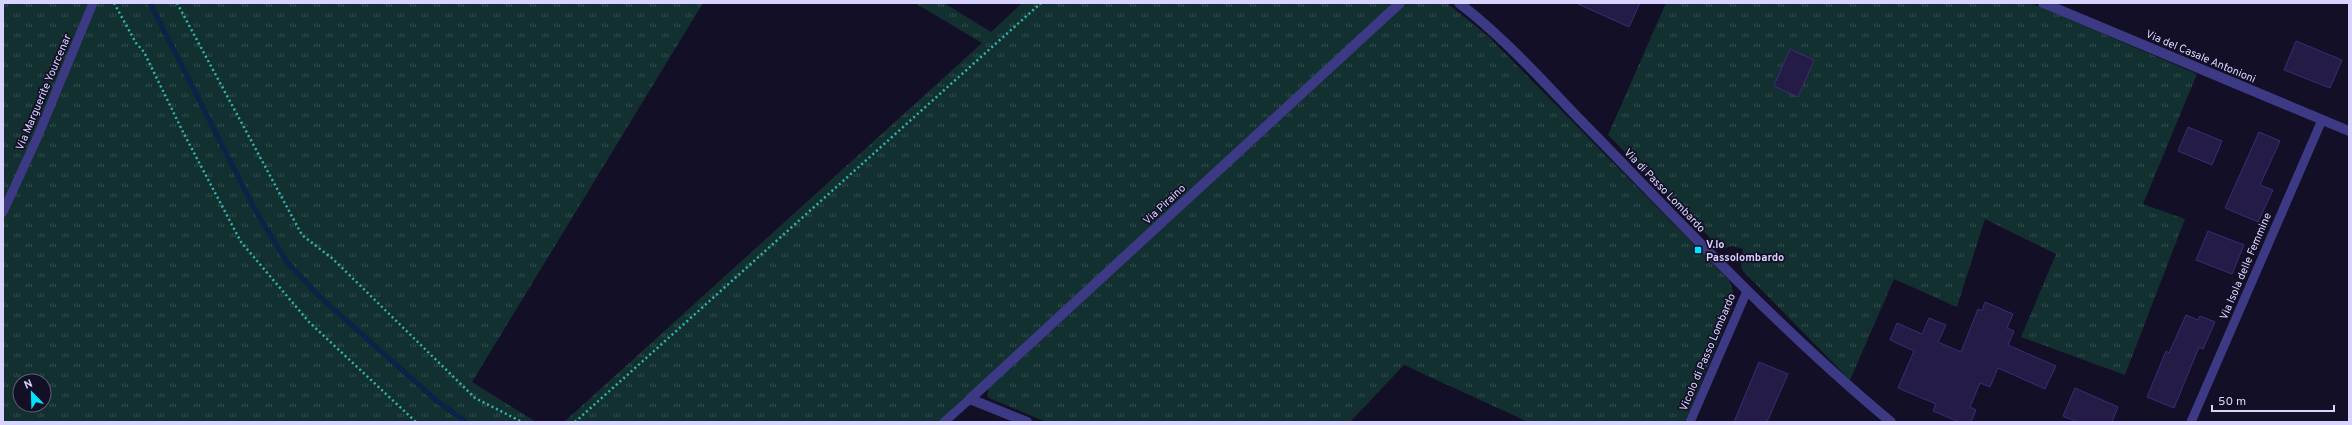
<svg xmlns="http://www.w3.org/2000/svg" width="2352" height="425" font-family="Overpass,sans-serif">
<defs>
<pattern id="grass-tufts" width="24" height="20" patternUnits="userSpaceOnUse"><rect width="24" height="20" fill="#12302f"/><path d="M3 7l-1-3M5 7V3M7 7l1-3M15 17l-1-3M17 17v-4M19 17l1-3" fill="none" stroke="#344d4e"/></pattern>
</defs>
<rect width="100%" height="100%" fill="#130f26"/>
<g fill="url(#grass-tufts)" fill-rule="evenodd">
<path d="M3,3h700l-231,379 64,40h-533zM20,381h24v24h-24z"/>
<path d="M915,3h29l47,29 31,-29h374l-452,419h-380l418,-379z"/>
<path d="M1407,3h40l41,33 241,244 4,11 -1,17 -47,114h-157l-124,-57 -54,57h-304l-57,-24 -2,-3 2,-7z"/>
<path d="M1666,3h365l166,71 -54,130 42,15 -60,156 -104,-38 35,-83 -71,-35 -28,88 -63,-28 -44,101 -108,-110 -1,-6 2,-15 -11,-3 -11,3 -113,-114z"/>
</g>
<g fill="none" stroke-linecap="round" stroke-linejoin="round">
<path stroke="#0c2248" stroke-width="5" d="M150,3l104,205 33,54 33,35 117,104 29,21"/>
</g>
<g fill="#241b47" stroke="#3b2d73">
<path d="M1576,3h64l-11,24z"/>
<path d="M2296,41l46,19 -12,28 -46,-18z"/>
<path d="M1790,49l24,11 -16,37 -24,-11z"/>
<path d="M2188,127l34,14 -10,24 -34,-14z"/>
<path d="M2259,132l21,9 -20,44 13,5 -15,32 -33,-14z"/>
<path d="M2208,231l36,14 -12,29 -36,-14z"/>
<path d="M1985,302l28,12 -6,14 7,3 -6,14 48,21 -11,23 -47,-21 -8,19 -10,-4 -10,24 6,3 -5,12h-12l-26,-11 3,-7 -38,-16 16,-37 -24,-11 7,-17 25,11 7,-16 17,7 -8,17 23,10 17,-43 4,2z"/>
<path d="M2186,315l12,5 2,-4 15,6 -12,27 -4,-2 -25,61 -27,-11 19,-46 3,2z"/>
<path d="M1759,362l29,12 -21,48h-33z"/>
<path d="M2075,388l43,19 -6,15h-35l-14,-6z"/>
</g>
<g fill="none" stroke-linecap="round" stroke-linejoin="round">
<g stroke="#2fb8b0" stroke-width="2.5" stroke-dasharray="2 3" stroke-linecap="butt">
<path d="M114,3l22,40 8,9 39,80 58,110 68,80 107,100"/>
<path d="M177,3l125,232 31,24 142,139 47,24"/>
<path d="M575,422l466,-419"/>
</g>
<g stroke="#3d3a85" stroke-width="9">
<path d="M3,212l34,-74 56,-135"/>
<path d="M944,422l26,-23"/>
<path d="M1690,422l57,-131"/>
<path d="M2191,422l131,-302"/>
</g>
<g stroke="#3d3a85" stroke-width="10">
<path d="M2043,3l306,128"/>
<path d="M1027,422l-57,-23 430,-396"/>
</g>
<path stroke="#3d3a85" stroke-width="10" d="M1459,3c51,39 94,90 139,135 95,98 188,197 293,284"/>
</g>
<rect fill="#00e5ff" stroke="#130f26" stroke-width="1.5" x="1694" y="246" width="8" height="8" rx="2"/>
<g text-anchor="middle" stroke-width="3.5" stroke-linejoin="round" paint-order="stroke">
<g font-size="11" fill="#d9d4ff" stroke="#130f26">
<text transform="translate(2201 56) rotate(23)" y="4">Via del Casale Antonioni</text>
<text transform="translate(43 92) rotate(-67)" y="4">Via Marguerite Yourcenar</text>
<text transform="translate(1665 190) rotate(46)" y="4">Via di Passo Lombardo</text>
<text transform="translate(1164 204) rotate(-43)" y="4">Via Piraino</text>
<text transform="translate(2245 266) rotate(-67)" y="4">Via Isola delle Femmine</text>
<text transform="translate(1707 352) rotate(-67)" y="4">Vicolo di Passo Lombardo</text>
</g>
<g font-size="11" font-weight="bold" fill="#d9d4ff" stroke="#130f26" text-anchor="start">
<text x="1706" y="248">V.lo<tspan x="1706" dy="13">Passolombardo</tspan></text>
</g>
</g>
<rect width="2352" height="425" fill="none" stroke="#d9d4ff" stroke-width="8"/>
<g transform="translate(32 393) rotate(337)"><circle r="19" fill="#130f26" stroke="#625e7d"/>
<path d="M0-3L7 15L0 10L-7 15Z" fill="#00e5ff"/>
<text y="-6" font-size="11" font-weight="bold" text-anchor="middle" fill="#d9d4ff">N</text>
</g>
<path d="M2212 405v6h122v-6" fill="none" stroke="#d9d4ff" stroke-width="2"/>
<text x="2218" y="405" font-size="12" fill="#d9d4ff" stroke="#130f26" stroke-width="3" paint-order="stroke">50 m</text>
</svg>
